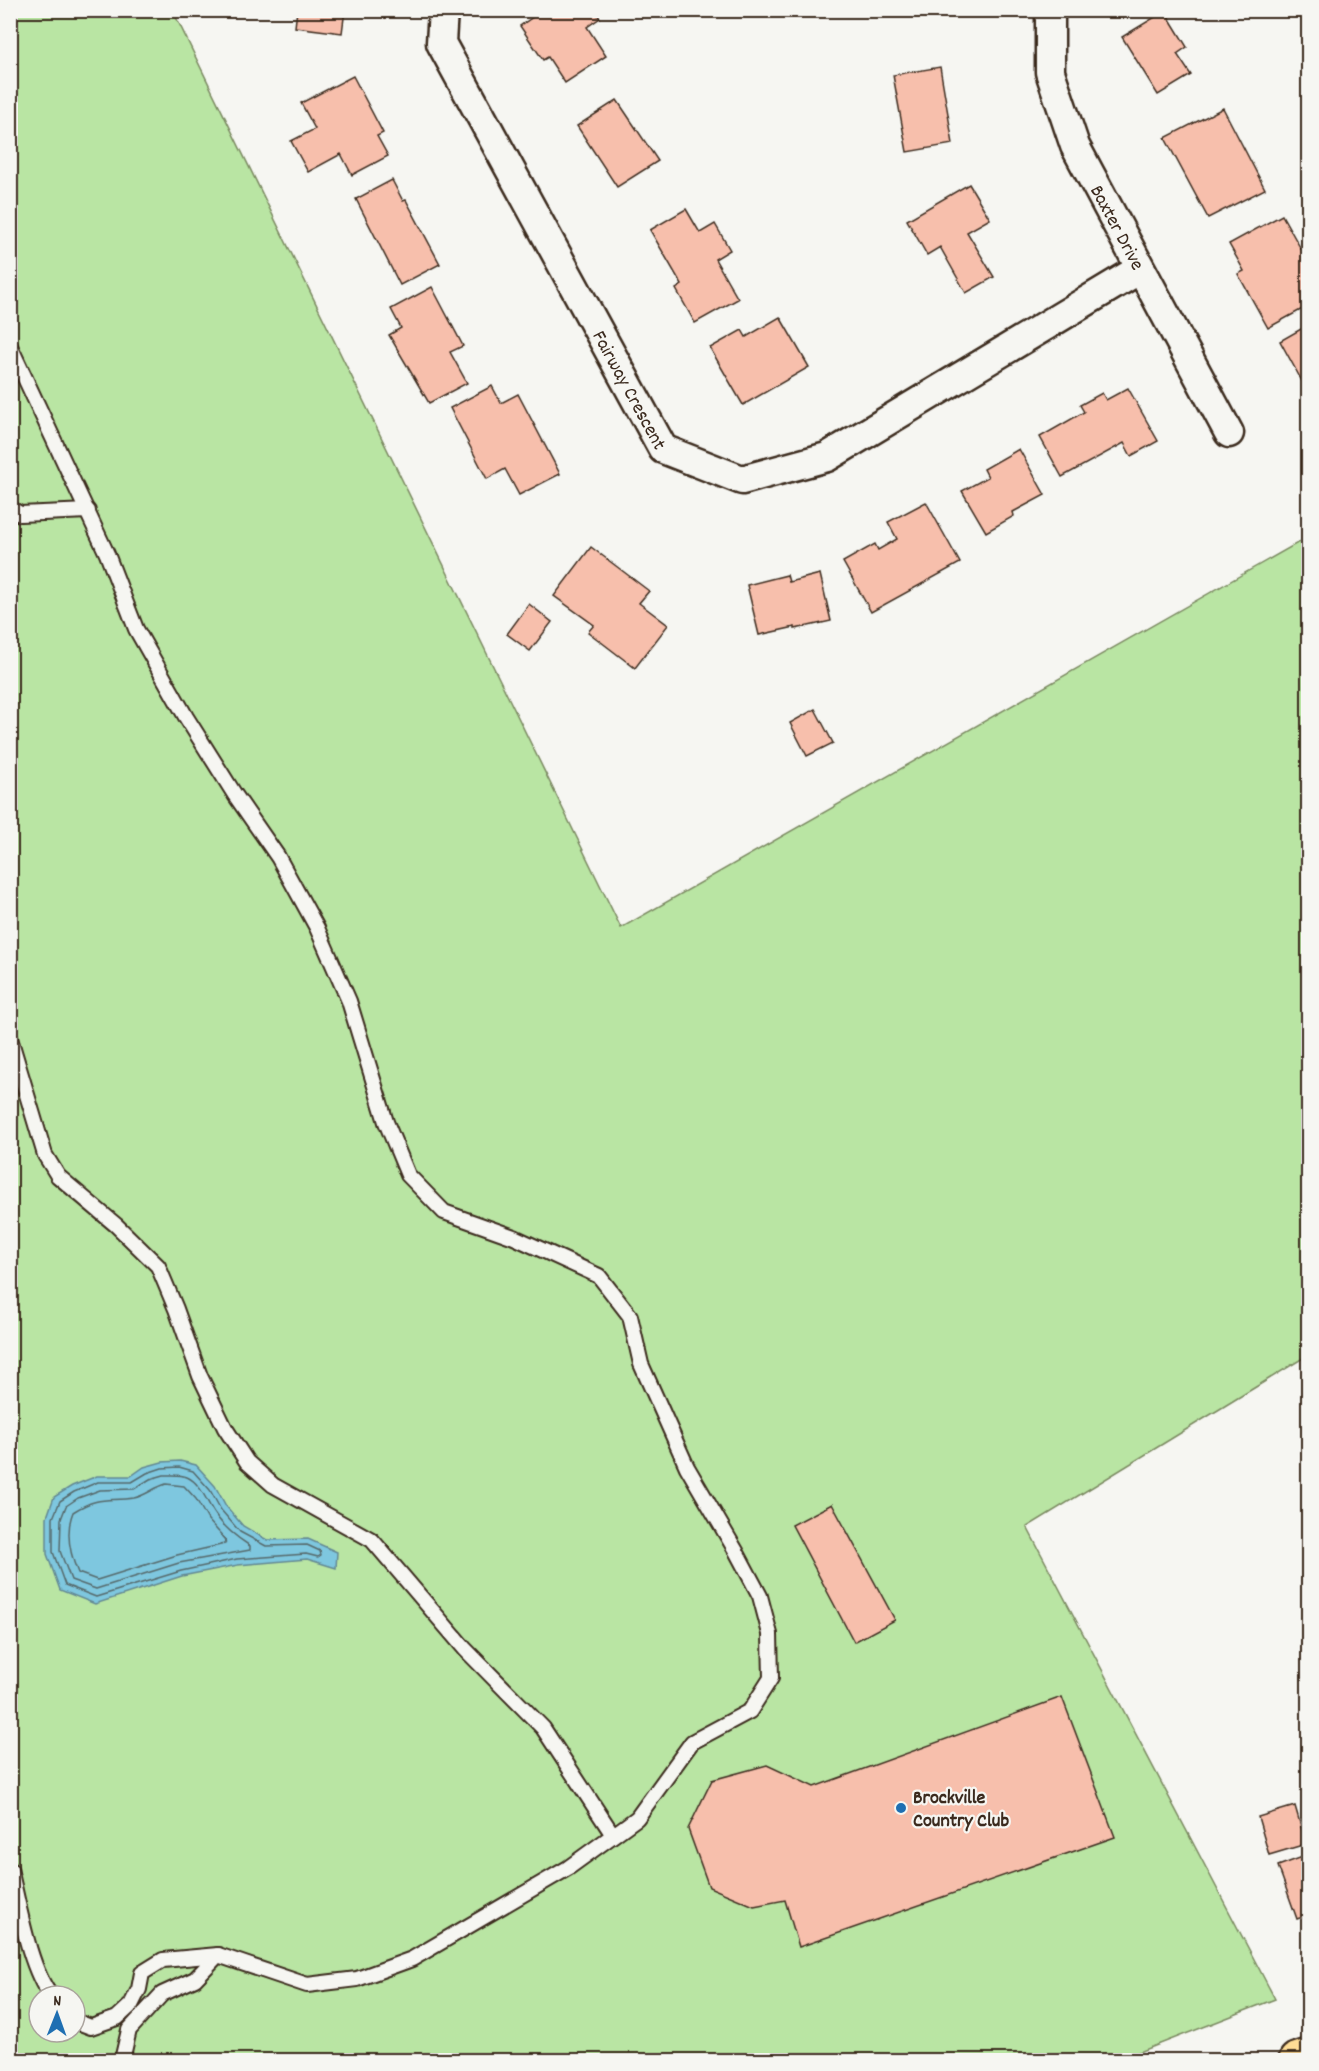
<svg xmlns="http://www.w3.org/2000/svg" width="1319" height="2071" font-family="Dekko,sans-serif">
<rect width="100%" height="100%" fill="#f6f6f2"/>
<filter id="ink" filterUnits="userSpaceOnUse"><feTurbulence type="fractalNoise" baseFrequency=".0167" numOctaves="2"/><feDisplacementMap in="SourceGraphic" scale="12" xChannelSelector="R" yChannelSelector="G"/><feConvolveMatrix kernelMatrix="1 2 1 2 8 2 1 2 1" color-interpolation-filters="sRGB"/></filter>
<g filter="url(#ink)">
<path fill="#b9e5a3" stroke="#7a8860" stroke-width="1.5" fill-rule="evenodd" d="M10,11h163l448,917 687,-391v818l-281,172 248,472 -156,61h-1108zM39,1996h36v36h-36z"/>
<path fill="#7ec7df" stroke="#638892" stroke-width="1.5" d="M180,1461l16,4 19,21 11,20 17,20 24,14 41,-1 29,13 -1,16 -29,-9 -69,6 -56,11 -87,28 -35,-14 -13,-36v-37l7,-20 18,-11 25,-10h34l13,-9 18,-5z"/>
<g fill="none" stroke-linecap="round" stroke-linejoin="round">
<g stroke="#56696b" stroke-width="1.5">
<path d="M179,1467l14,4 17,19 11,20 19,22 26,14 41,-1 13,6 1,4 -3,2 -12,-3 -69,5 -56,12 -85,26 -31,-12 -12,-33v-34l7,-17 14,-9 24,-10h34l15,-9 15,-5z"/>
<path d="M164,1475c7,0 17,-1 23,2 14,6 20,26 28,37 9,14 21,23 35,32v4l-71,13 -83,26 -25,-9 -11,-29 1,-32 5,-13 12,-8 22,-8 34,-1 16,-10z"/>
<path d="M166,1484l18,2 12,13 12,21 18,20 -1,4 -48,11 -80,25 -19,-7c-8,-19 -13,-41 -5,-61 27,-17 35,-10 61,-14 11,-2 21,-11 32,-14z"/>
</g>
</g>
<g fill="#f7bfac" stroke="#3b2a1e" stroke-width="1.5">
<path d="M297,10h48l-3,23 -47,-6z"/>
<path d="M543,10h51l6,8 -13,9 19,29 -41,27 -17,-26 -5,3 -23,-34z"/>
<path d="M1165,11l22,36 -10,7 14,21 -33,20 -36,-58z"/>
<path d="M940,67l13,77 -46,8 -14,-77z"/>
<path d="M353,76l30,57 -6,3 11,20 -36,19 -11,-21 -33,18 -17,-31 24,-12 -14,-26z"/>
<path d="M617,100l41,61 -41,26 -40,-61z"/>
<path d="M1223,108l42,81 -57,29 -43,-80z"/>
<path d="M392,180l11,21 3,-1 34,64 -40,21 -44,-86z"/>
<path d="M969,184l21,35 -23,13 27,45 -28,16 -26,-46 -13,8 -20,-35z"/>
<path d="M686,209l14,24 15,-9 15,26 -15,9 23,40 -43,24 -19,-34 6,-4 -32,-55z"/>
<path d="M1282,215l19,34 7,-4v61l-40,22 -30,-54 6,-3 -15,-27z"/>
<path d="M432,287l31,59 -13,6 17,31 -38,20 -40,-68 12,-7 -10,-19z"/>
<path d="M780,317l29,50 -66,38 -33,-57 32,-18 4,7z"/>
<path d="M1308,325v67l-28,-51z"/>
<path d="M492,386l9,17 17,-9 42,80 -41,21 -14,-26 -18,10 -37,-71z"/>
<path d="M1128,388l30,53 -27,15 -7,-13 -62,34 -22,-40 44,-25 -4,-7 22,-12 4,7z"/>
<path d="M1019,449l26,46 -32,17 1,4 -28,16 -24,-41 26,-14 -4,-8z"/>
<path d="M926,502l34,61 -89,49 -28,-50 32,-18 3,6 19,-11 -9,-17z"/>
<path d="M591,547l58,44 -10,12 29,22 -33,43 -47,-36 6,-7 -40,-29z"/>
<path d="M820,574l11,47 -36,8v-2l-36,8 -12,-50 40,-10 2,7z"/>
<path d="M529,604l23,18 -22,29 -23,-17z"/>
<path d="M815,709l18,34 -26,13 -17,-33z"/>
<path d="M832,1504l63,116 -41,22 -62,-117z"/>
<path d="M1062,1697l53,140 -316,110 -14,-47 -31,6 -45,-19 -21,-58 24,-49 55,-15 47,22z"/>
<path d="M1295,1806l11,38 -37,11 -11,-38z"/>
<path d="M1308,1855v60l-11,4 -19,-53z"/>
</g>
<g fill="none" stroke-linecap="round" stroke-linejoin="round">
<defs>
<g id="lane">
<path d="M10,346l97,208 29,75 50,88 49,78 43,62 39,71 32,73 37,121 22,53 36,37 70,25 85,39 31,40 11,48 46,103 49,84 24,45 10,38 1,44 -21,33 -58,31 -55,76 -69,50 -156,91 -55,20 -50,6 -89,-30 -55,5 -21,13 -3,16 -8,16 -14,13 -26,9 -16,-6"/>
<path d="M10,508l10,6 68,-3"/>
<path d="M10,1038l35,117 13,21 58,49 42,41 18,43 24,67 25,52 22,34 26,23 99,55 93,109 78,79 70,107"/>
<path d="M10,1869c9,36 19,99 41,127"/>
<path d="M122,2060l7,-30 33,-36 33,-15 23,-24"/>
</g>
<g id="street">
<path id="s1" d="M443,10l-2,33 222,406 79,31 85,-23 313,-188"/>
<path id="s2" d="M1050,10v62l25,74 154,287"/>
</g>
<path id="primary" d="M1296,2060l12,-4"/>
</defs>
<use href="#lane" stroke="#3b2a1e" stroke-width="18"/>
<use href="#street" stroke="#3b2a1e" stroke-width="33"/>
<use href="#primary" stroke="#3b2a1e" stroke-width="38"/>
<use href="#lane" stroke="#f6f6f2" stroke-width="14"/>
<use href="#street" stroke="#f6f6f2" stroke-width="28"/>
<use href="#primary" stroke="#ffdd96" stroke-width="33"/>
</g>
</g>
<circle fill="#1f6fb2" stroke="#f6f6f2" stroke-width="2" cx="901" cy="1808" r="6"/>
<g text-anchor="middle" stroke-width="4.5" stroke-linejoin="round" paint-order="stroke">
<g font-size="20" fill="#3b2a1e" stroke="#f6f6f2">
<text dy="7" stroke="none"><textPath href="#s2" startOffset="232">Baxter Drive</textPath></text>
<text dy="7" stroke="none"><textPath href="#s1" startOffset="428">Fairway Crescent</textPath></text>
</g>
<g font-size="20" font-weight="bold" fill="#3b2a1e" stroke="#f6f6f2" text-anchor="start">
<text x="913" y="1803">Brockville<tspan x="913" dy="23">Country Club</tspan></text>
</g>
</g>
<rect width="1319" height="2071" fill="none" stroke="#f6f6f2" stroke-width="36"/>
<rect x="18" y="18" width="1283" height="2035" fill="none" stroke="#3b2a1e" stroke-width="2" filter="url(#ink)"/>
<g transform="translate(57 2014) rotate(1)"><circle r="28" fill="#f6f6f2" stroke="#aba49d" stroke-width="1.5"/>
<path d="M0-4.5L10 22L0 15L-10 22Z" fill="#1f6fb2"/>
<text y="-9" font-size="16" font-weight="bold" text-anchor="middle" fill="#3b2a1e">N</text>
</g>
</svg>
